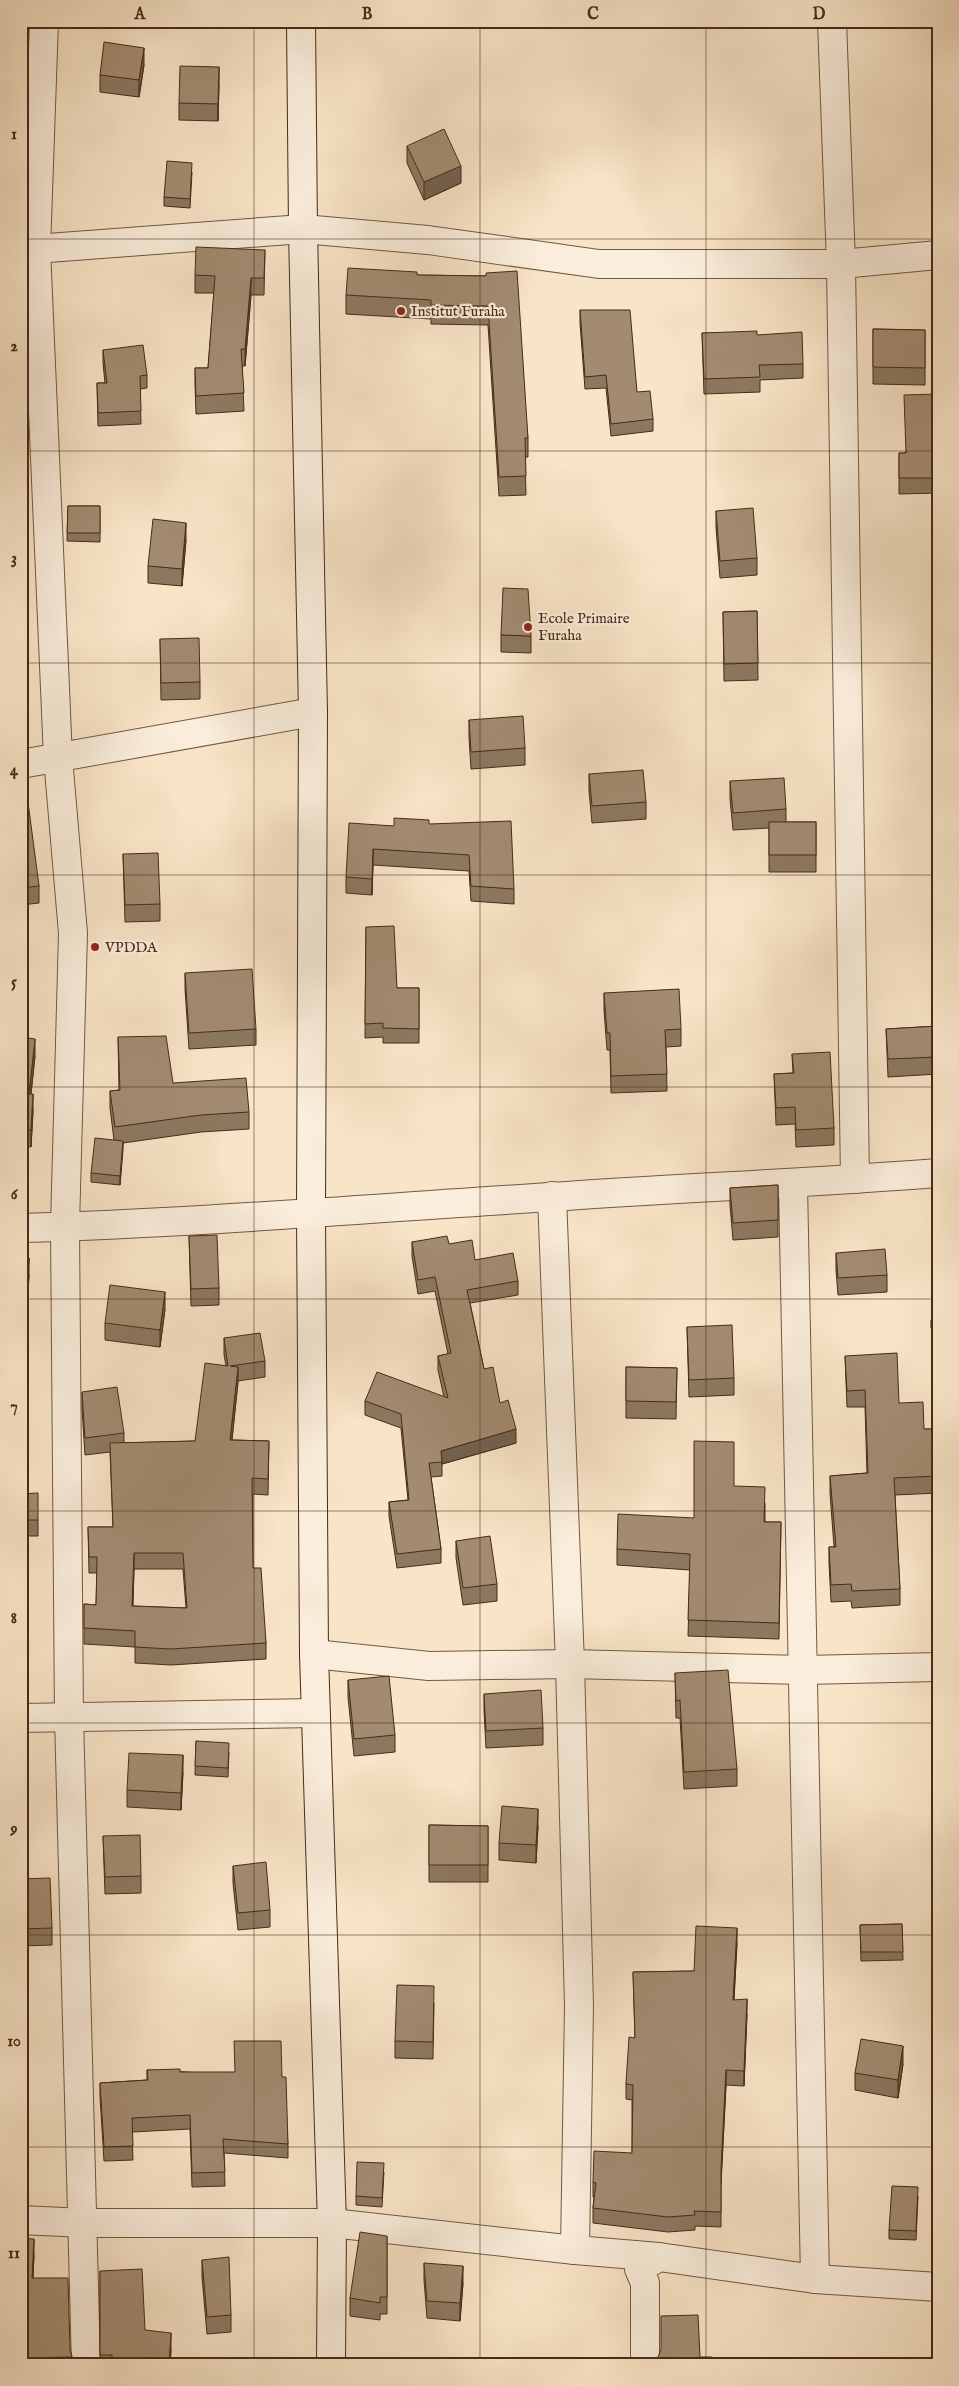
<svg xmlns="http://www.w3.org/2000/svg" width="959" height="2386" font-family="'IM FELL English',serif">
<rect width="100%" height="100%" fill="#f8e4c7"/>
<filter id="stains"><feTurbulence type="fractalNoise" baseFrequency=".004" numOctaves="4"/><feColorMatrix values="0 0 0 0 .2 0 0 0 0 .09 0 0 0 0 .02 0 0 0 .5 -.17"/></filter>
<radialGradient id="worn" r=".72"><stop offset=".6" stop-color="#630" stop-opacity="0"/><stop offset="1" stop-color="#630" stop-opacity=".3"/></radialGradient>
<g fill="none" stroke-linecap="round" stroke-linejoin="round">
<defs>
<g id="street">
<path d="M44,21l-8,228 22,509 15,175 -8,293 4,491 17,648"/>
<path d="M832,21l9,243 14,915"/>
<path d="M21,250l282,-21 125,11 171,24h242l97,-9"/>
<path d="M21,764l292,-52"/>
<path d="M793,1184l22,1095"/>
<path d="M552,1196l18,468 9,342 -4,244"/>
<path d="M21,1228c177,-5 353,-20 530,-31 129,-9 258,-14 387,-24"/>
<path d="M314,1654l115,12 141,-2 234,6 134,-3"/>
<path d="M21,1718l294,-5"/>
<path d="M21,2220l63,3h248l243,27 84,7 156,22 123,8"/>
<path d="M645,2365v-82l-6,-14 20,-12"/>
</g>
<path id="secondary" d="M301,21l2,208 10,483 -2,502 3,440 18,569 -1,142"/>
</defs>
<use href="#street" stroke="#725941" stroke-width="30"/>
<use href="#secondary" stroke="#462b14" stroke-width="30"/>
<use href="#street" stroke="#faeddb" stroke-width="28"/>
<use href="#secondary" stroke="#faeddb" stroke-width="28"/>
</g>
<g fill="#8c7861" stroke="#462b14" fill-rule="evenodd">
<path d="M144,65l-5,32 -39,-5v-17z"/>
<path d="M219,84l-1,37 -39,-1v-17z"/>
<path d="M407,146l54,37 -37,17 -17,-37z"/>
<path d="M192,172l-2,36 -26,-2v-9z"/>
<path d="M265,250l-1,45h-13l-6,71h-3l2,45 -48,3 -1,-29v-17h13l6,-75h-19v-18z"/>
<path d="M417,275l69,1 42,162v19h-3l1,38 -27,1 -11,-171 -57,-1v-5l-85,-5v-19z"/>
<path d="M580,310l57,82 16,27v12l-42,5 -5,-48 -21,1 -5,-66z"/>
<path d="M873,329l52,1v55l-52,-1z"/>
<path d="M702,333l55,2 46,29v14l-43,2v12l-56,2z"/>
<path d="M103,350l44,25v13l-7,1 1,35 -43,2 -1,-43h8l-2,-20z"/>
<path d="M938,394v99l-39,1v-41h6z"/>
<path d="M68,506h32v36l-33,-1z"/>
<path d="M716,511l41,47v17l-37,3 -4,-50z"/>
<path d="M186,540l-4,46 -34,-3v-17z"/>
<path d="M757,611l1,69 -34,1 -1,-69z"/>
<path d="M501,635l30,1v17l-30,-1z"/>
<path d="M160,639l40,43v17l-39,1z"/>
<path d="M469,720l56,28v17l-54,4 -2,-32z"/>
<path d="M589,774l57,28v17l-54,4 -3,-32z"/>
<path d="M730,781l56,28v13h30v50h-47v-44l-36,2 -3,-31z"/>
<path d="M21,803l18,83v17l-18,2z"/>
<path d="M938,814v89h-5v-14l4,-28 -2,-46z"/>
<path d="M429,824l85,65v15l-43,-3 -2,-30 -96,-6 -1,30 -26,-2v-16l48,-51z"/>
<path d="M123,854l37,50v17l-35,1z"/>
<path d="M366,927l31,61h22v55h-36v-6l-18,1z"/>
<path d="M185,973l71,56v16l-67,4 -4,-60z"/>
<path d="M604,993l77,36v17l-15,1 1,44 -56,2 -1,-43h-3l-3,-40z"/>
<path d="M938,1026v48l-50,3 -2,-48z"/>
<path d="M21,1037l14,19 -4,38 2,17 -2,36 -10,-1z"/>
<path d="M118,1037l55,46 76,29v17l-48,3 -78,11 -3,42 -29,-3v-9l23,-33 -4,-32v-17l9,-1z"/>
<path d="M792,1054l42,74v17l-38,2 -1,-23 -19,1 -2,-51 19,-1z"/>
<path d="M778,1185v52l-45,3 -3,-35v-17z"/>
<path d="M189,1236l30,52v17l-28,1z"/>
<path d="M412,1242l37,2 26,16 43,21v14l-48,8 14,66 16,34 16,40 -74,21v12l-11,1 10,72v14l-44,5 -8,-52v-14l19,-2 -7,-72 -36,-13v-14l79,-4 -6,-27v-14l10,-2 -13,-63 -17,3 -6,-38z"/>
<path d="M836,1253l51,22v17l-49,3 -2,-25z"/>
<path d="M21,1257l8,18 -2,36h-6z"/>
<path d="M165,1309l-5,38 -55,-7v-17z"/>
<path d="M938,1316v24l-7,-12v-8z"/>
<path d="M687,1327l47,51v17l-45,2z"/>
<path d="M224,1338l41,23v16l-27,4 -6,59 37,1 -1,54 -15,-1v74l13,75v16l-95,6 -36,-2v-16l-51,-3v-40l12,1 1,-32h-8l-1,-46h25l-3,-75 -25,3 -3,-46v-17l42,41v10l71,-2 31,-75 -2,-12zM134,1569h49l3,39 -53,-2z"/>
<path d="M845,1356l54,47 25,26h14v64l-43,2 5,94v16l-48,3 -1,-7 -20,1 -2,-39v-16h5l-4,-54v-17l37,-3 -2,-66h-18z"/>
<path d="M626,1367l51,1 -1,51 -50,-1z"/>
<path d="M734,1486l31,17v19h16l-2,117 -91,-3 2,-66 -73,-5v-16l77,-31z"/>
<path d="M21,1490v4l17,26v16h-17z"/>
<path d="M456,1541l41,43v17l-34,4 -7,-47z"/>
<path d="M675,1673l62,96v17l-53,3 -4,-71h-4z"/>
<path d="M348,1680l47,55v17l-41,4 -6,-59z"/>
<path d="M484,1694l59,34v17l-57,3 -2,-37z"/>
<path d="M196,1741l33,11 -1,25 -33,-2z"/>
<path d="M183,1772l-2,38 -54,-3v-17z"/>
<path d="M429,1825l59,1v56h-59z"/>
<path d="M538,1826l-2,37 -37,-3v-17z"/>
<path d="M103,1836l38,40v17l-36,1z"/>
<path d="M233,1866l37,44v17l-32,3 -5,-47z"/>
<path d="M21,1879l31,49v17l-31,1z"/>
<path d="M902,1924l1,36 -42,1 -1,-36z"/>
<path d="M737,1943l-3,57 13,14 -3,72 -18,-1 -5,96v46l-26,-1v4l-27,2 -75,-9v-15l1,-11h-1v-15l39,-29v-53l-6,-1v-15l9,-46 -2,-66 61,-1z"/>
<path d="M434,2003l-1,56 -38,-1v-17z"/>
<path d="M903,2064l-5,34 -43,-8v-17z"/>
<path d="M147,2070l135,7 6,67v14l-64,-5 1,33 -33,1 -2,-58 -58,3 1,28 -29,1 -4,-64v-14l47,-3z"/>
<path d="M384,2172l-2,35 -26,-2v-9z"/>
<path d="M918,2196l-2,44 -27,-1v-9z"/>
<path d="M387,2236v78h-7v6l-30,-4v-18z"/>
<path d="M21,2238l13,17 -1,23 37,72 2,7v8h-51z"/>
<path d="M202,2260l29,55v17l-24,2 -5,-57z"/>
<path d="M424,2263l39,20 -3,38 -33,-3 -3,-38z"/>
<path d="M100,2271l45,59 26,20 -1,15h-70z"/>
</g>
<g fill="#72614f" stroke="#462b14">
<path d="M144,48v17l-5,32v-17z"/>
<path d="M219,67v17l-1,37v-17z"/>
<path d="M461,166v17l-37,17v-18z"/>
<path d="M251,278v17l-6,71v-17z"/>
<path d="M186,523v17l-4,46v-17z"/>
<path d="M373,849v16l-1,30v-16z"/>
<path d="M35,1039v17l-6,55v-17z"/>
<path d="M33,1094v17l-2,36v-17z"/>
<path d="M123,1141v9l-3,35v-9z"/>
<path d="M29,1258v17l-2,36v-17z"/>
<path d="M165,1292v17l-5,38v-17z"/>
<path d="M238,1367v16l-8,73v-16z"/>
<path d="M516,1429v14l-74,21 -1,-13z"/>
<path d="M134,1553v16l-2,53v-16z"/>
<path d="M183,1755v17l-2,38v-17z"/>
<path d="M538,1809v17l-2,37v-18z"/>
<path d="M737,1928v15l-4,72v-15z"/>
<path d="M747,1999v15l-3,72v-15z"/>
<path d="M903,2046v18l-5,34v-18z"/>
<path d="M726,2070v15l-5,99v-15z"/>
<path d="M34,2239v16l-2,38v-15z"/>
<path d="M463,2266v17l-3,38v-18z"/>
<path d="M171,2333v17l-1,15h-1z"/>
</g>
<g fill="#a38b71" stroke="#462b14" fill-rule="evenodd">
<path d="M104,42l40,6 -5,32 -39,-5z"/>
<path d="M180,66l39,1 -1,37 -39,-1z"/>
<path d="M444,129l17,37 -37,16 -17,-36z"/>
<path d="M167,161l25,2 -2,36 -26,-2z"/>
<path d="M196,247l69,3 -1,28h-13l-6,71h-4l3,44 -48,3 -1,-28h13l7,-92 -20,-1z"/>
<path d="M348,268l69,4v3l69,1v-3l31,-2 11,167h-3l1,38 -27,1 -11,-171 -57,-1v-5l-85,-5z"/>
<path d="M580,310h50l7,82 13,-1 3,28 -42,5 -5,-49 -21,2z"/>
<path d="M873,329l52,1v38l-52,-1z"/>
<path d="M757,331v4l45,-3 1,32 -44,1 1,12 -56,2 -2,-46z"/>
<path d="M143,345l4,30 -7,1 1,35 -43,2 -1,-30h10l-4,-33z"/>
<path d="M938,394v84h-39v-25h7l-2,-58z"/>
<path d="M68,506h32v27h-33z"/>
<path d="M753,508l4,50 -37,3 -4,-50z"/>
<path d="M153,519l33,4 -4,46 -34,-3z"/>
<path d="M503,588l25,1 3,47 -30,-1z"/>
<path d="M757,611l1,52 -34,1 -1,-52z"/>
<path d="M199,638l1,44 -39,1 -1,-44z"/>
<path d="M523,716l2,32 -54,4 -2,-32z"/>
<path d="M643,770l3,32 -54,4 -3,-32z"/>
<path d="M784,778l2,31 -53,4 -3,-32z"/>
<path d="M28,802l11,84 -18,2v-85z"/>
<path d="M938,814v75h-5l4,-32 -2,-42z"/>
<path d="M394,818l35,2v4l82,-3 3,68 -43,-3 -2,-31 -96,-6 -1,30 -26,-2 3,-54 45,3z"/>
<rect x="769" y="822" width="47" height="33"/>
<path d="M158,853l2,51 -35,1 -2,-51z"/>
<path d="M394,926l3,62h22v41l-36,-1v-5l-18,1 1,-97z"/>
<path d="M252,969l4,60 -67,4 -4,-60z"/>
<path d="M679,989l2,40 -16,1 2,44 -56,2 -1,-43h-3l-3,-40z"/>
<path d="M938,1026v31l-50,2 -2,-30z"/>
<path d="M166,1036l7,47 73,-5 3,34 -48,3 -86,12 -5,-36 10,-1 -2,-53z"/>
<path d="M21,1037l14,2 -6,55h4l-2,36 -10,-1z"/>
<path d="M830,1052l4,76 -38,2 -1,-23 -19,1 -2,-34 20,-1 -2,-19z"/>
<path d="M95,1138l28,3 -3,35 -29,-3z"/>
<path d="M778,1185v35l-45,3 -3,-35z"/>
<path d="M217,1235l2,53 -28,1 -2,-53z"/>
<path d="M447,1236l2,8 23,-4 3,20 38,-7 5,28 -51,9 17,79 9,-2 7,36 8,-3 8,29 -75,22 1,11 -13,1 12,86 -44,5 -8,-52 20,-2 -8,-86 -36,-13 12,-29 71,26 -10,-42 13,-3 -16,-76 -17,3 -6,-38z"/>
<path d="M885,1249l2,26 -49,3 -2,-25z"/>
<path d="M21,1257l8,1 -2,36h-6z"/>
<path d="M110,1285l55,7 -5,38 -55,-7z"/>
<path d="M938,1316v15l-7,-11z"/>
<path d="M732,1325l2,53 -45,2 -2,-53z"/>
<path d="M260,1333l5,28 -35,5 8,1 -8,73 39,1 -1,38 -16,-1 1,90h8l5,75 -95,6 -36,-2v-16l-51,-3v-24l12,1 1,-48h-8l-1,-30h25l-3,-84 85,-2 10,-78 23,3 -4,-28zM134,1553h49l4,55 -55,-2z"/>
<path d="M897,1353l2,50 24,-1 1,27h14v47l-44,2 6,111 -48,2 -1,-7 -20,1 -2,-38h7l-6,-71 38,-3 -3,-83 -18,1 -2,-35z"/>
<path d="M626,1367l51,1 -1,34 -50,-1z"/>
<path d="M117,1387l7,46 -39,5 -3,-46z"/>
<path d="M694,1441l40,1v44l31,1 -1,35h17l-2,101 -91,-3 2,-66 -73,-5 1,-35 76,4z"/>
<path d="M21,1490v4l17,-1v27h-17z"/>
<path d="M490,1536l7,48 -34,4 -7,-47z"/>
<path d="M728,1670l9,99 -53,3 -4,-72 -4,1 -1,-28z"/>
<path d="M389,1676l6,59 -41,4 -6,-59z"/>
<path d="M541,1690l2,38 -57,3 -2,-37z"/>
<path d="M196,1741l33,2 -1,25 -33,-2z"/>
<path d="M129,1753l54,2 -2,38 -54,-3z"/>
<path d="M502,1806l36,3 -2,36 -37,-2z"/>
<path d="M429,1825l59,1v39h-59z"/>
<path d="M140,1835l1,41 -36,1 -2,-41z"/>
<path d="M266,1862l4,48 -32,3 -5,-47z"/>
<path d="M50,1878l2,50 -31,1v-50z"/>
<path d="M902,1924l1,28h-42l-1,-27z"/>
<path d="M696,1926l41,2 -4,72 14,-1 -3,72 -18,-1 -5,99v43l-27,-1 1,4 -27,2 -75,-9 3,-25 -3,-1 1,-31 38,2 1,-68 -7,-1 3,-47 6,1 -2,-66 61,-1z"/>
<path d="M397,1985l37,1 -1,56 -38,-1z"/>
<path d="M861,2039l42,7 -5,34 -43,-7z"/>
<path d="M234,2041h47l1,36h4l2,67 -65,-5 2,33 -33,1 -2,-58 -58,3 1,28 -29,1 -4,-64 48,-3 -1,-10 33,-1v3h55z"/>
<path d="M357,2162l27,1 -2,35 -26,-2z"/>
<path d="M892,2186l26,1 -2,44 -27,-1z"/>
<path d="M360,2232l27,4v61h-7v6l-30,-5z"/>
<path d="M21,2238l13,1 -2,39h36l2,72 2,7 -51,1z"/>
<path d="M229,2257l2,58 -24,2 -5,-57z"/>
<path d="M424,2263l39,3 -3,37 -33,-2z"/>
<path d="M142,2269l3,61 26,3 -2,31 -57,-5v-4h-12v-84z"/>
<path d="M698,2315l2,42h12l1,8h-61v-3l6,-5 3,-8v-33z"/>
<path d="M938,2356v9h-15v-1z"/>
</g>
<path fill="none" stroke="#462b14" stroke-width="1" stroke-opacity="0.55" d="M254,21v2344M480,21v2344M706,21v2344M21,239h917M21,451h917M21,663h917M21,875h917M21,1087h917M21,1299h917M21,1511h917M21,1723h917M21,1935h917M21,2147h917"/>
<g fill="#8f2418" stroke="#faeddb" stroke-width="2">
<circle cx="401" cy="311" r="5"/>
<circle cx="528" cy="627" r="5"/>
<circle cx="95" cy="947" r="5"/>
</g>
<g text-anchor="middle" stroke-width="4.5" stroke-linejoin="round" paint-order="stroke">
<g font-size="15" fill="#462b14" stroke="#faeddb" text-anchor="start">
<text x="411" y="316">Institut Furaha</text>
<text x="538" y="623">Ecole Primaire<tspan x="538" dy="17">Furaha</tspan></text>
<text x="105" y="952">VPDDA</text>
</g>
</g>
<rect width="959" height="2386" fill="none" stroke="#f8e4c7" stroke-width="55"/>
<rect x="28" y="28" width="904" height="2330" fill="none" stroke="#462b14" stroke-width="2"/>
<g font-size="16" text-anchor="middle" font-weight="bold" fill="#462b14">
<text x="140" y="19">A</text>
<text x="367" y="19">B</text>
<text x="593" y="19">C</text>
<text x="819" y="19">D</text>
<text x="14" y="139">1</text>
<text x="14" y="351">2</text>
<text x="14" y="563">3</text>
<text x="14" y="775">4</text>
<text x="14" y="987">5</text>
<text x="14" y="1199">6</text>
<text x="14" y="1411">7</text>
<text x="14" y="1623">8</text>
<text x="14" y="1834">9</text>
<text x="14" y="2046">10</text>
<text x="14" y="2258">11</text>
</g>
<rect width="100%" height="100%" filter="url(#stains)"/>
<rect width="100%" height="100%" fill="url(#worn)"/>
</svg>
